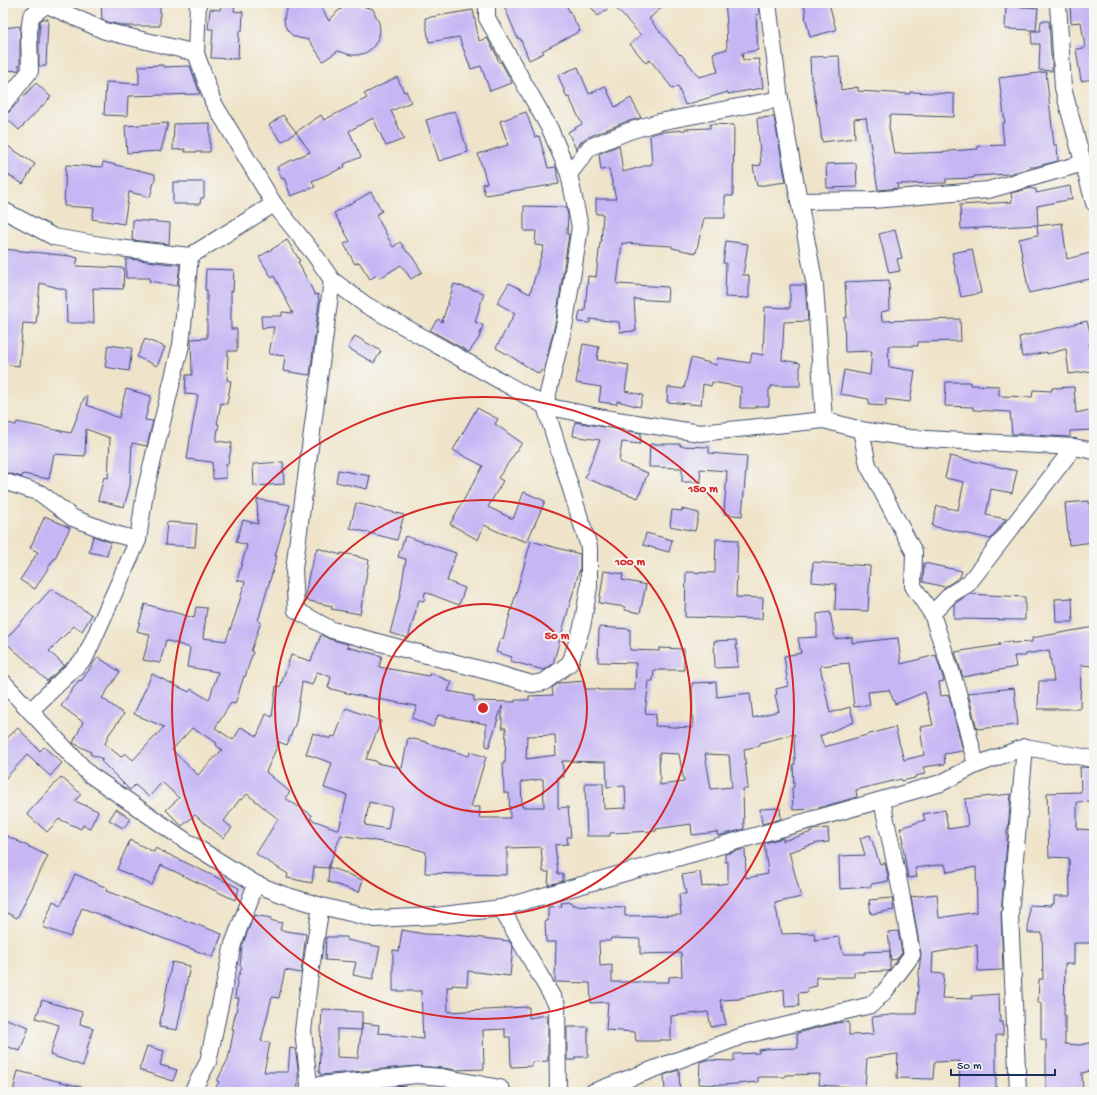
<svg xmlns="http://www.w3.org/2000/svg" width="1097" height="1095" font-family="'Gochi Hand',sans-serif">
<rect width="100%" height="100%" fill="#f6f6f2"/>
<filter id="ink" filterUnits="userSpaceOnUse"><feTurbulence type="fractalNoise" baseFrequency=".025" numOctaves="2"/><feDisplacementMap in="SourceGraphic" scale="8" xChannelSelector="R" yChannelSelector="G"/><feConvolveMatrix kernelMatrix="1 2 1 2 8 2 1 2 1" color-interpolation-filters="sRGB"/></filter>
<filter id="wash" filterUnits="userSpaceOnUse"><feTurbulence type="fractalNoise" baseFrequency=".012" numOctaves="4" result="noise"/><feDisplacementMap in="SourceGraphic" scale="16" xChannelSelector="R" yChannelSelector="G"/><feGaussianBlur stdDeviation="0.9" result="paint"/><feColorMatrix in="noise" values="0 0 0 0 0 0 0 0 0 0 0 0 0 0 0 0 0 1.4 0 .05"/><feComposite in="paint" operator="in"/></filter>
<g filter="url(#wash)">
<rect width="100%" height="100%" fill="#efe4c9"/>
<g id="blocks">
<g fill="#c6b6f4" fill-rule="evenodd">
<path d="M101,3h59v23h-35l-17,-4 -6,-3z"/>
<path d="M221,3h14l-1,8 9,1 -1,19h-3l-1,28 -27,-1 2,-29h-5l2,-20 10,1z"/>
<path d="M292,3h25l4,4 8,14 9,-10 6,-4 7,-2h7l15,4 6,14 1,7 -1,7 -4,7 -4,5 -6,4 -7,2h-7l-13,-4 -15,10 -14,-21 -10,-2 -6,-2 -5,-5 -3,-5 -1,-7 1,-6 3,-5z"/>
<path d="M512,3h53l15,28 -38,20 2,2 -15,7 -9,-22 -2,1 -14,-33z"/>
<path d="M588,3h78l-17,16 31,36 1,-1 18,23 19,-5 -5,-19 14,-4 -1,-26h1l-2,-20h33l1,11 -3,1 2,35 -16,3 1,7 16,-1 4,29 -35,6v-2l-43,13 -7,-19 -5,3 -23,-29 -4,3 -16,-19 11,-9 -28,-30 -15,11z"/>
<path d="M804,3h25l7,27 -26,7 -5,-21h1z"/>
<path d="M1070,3h22l2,43v33l-13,2 -5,-32 9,-1 -4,-26 -10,1z"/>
<path d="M1006,6l32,2 -2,22 -31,-1z"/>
<path d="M473,10l6,31 8,-3 8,14 4,10h2l11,21 -22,8 -9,-25 -10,3 -12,-32 -30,5 -4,-24z"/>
<path d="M43,19h5l-2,47h-7v-33l1,-12z"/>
<path d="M1041,21h8l2,35h1v15l-13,-1 1,-26h-8l-1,-13h9z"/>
<path d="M20,26v39h-2l2,3 -1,2 -16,1v-43z"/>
<path d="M839,56l2,34 17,-3v4l52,3v-2l44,2v23l-64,-2 -1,12 5,27 55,-2v-1l29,-2v-3l26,-1 -2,-22h3l-6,-45 47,-6 8,73h3l1,16 -24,6h-4v1l-21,6 -35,2v2l-28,1v4l-49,1 1,4 -20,2 -12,-72 -12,1 1,19 -33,4 -3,-26h-1l-6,-36h-1l-1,-23z"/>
<path d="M163,65v2l27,-1 10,28 -72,2 -1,20 -23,-1 2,-33 33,2v-18z"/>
<path d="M578,67l11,27 16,-8 10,21 16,-9 10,20 -16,4 -39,16 -4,3 -6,8 -8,-17 14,-8 -13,-27 -2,1 -9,-23z"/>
<path d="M397,77l7,15 2,-1 5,11 -20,9 13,28 -18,7 -13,-28 -24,13 12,26 -17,7 1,3 -33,14 3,6 -24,9 -7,-18 -2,1 -5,-12 33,-15 -14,-20 25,-17 3,5 43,-22 -3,-4z"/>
<path d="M36,83l15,14 -32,33 -15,-14 6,-5z"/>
<path d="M455,111l13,41 -29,9 -13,-41z"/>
<path d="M526,112l9,25 4,-1 9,32 8,-1 3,17 -74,11 -3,-11 5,-1 -9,-29 30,-9 -8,-24z"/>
<path d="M283,115l13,17 -14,10 -13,-17z"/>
<path d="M774,117l12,65 -29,4 -4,-20 8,-1 -4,-47z"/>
<path d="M168,123l-7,28 -34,2 -2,-27z"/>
<path d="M210,123v29h-25v-3l-12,1 1,-26z"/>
<path d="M710,124l24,1 -1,71h-8v22h-21l-8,35 -24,-5v-2l-50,-3 -5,41 51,3 -1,14 -33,-2 2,32 -16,1 -1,-10 -29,-3v4l-12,-1 2,-11h5l3,-35 8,1 4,-34h1l2,-29h-7v-15h20l-7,-30 -8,1 -2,-16 20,-9 4,27 29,-8 -2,-29 10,-3 25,-2v-1l25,-1z"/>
<path d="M3,143l32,21 -12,20 -20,-12z"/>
<path d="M103,162l52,12v5l-5,18 -21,-5 -5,32 -32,-5 2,-11 -30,-2 2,-41 36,2z"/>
<path d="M856,163l1,24 -30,1 -1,-24z"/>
<path d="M173,182h31v16h-3l-1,6h-27z"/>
<path d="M1070,186l2,13 -35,7 1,19 -77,4 -1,-24 52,-3 -1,-9 21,-5v1h4v4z"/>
<path d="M371,192l11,19 -6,4 17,32 7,-5 7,10h1l5,6 9,14 -11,7 -10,-14 -21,13 -3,-3 -7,4 -11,-17 -4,2 -11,-20 6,-3 -16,-28z"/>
<path d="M524,206l42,1 2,8 -1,19h2l-13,86 -11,45 -6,9 -32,-20 -11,-6 19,-35 -18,-10 12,-20 21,11 14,-48 -9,-1 1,-14h-12z"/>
<path d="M133,220l37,3 -1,21 -37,-4z"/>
<path d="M1062,223l5,36 27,-7v26l-65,15 -10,-54 19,-4 -1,-9z"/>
<path d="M895,230l7,28 -5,1 3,12 -11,2 -10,-39z"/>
<path d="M287,240l13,21 -2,1 17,33 3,-1 1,8 -9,73 -27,-4 2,-15 -16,-2 5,-27 -12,1 -1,-12h21v-4l11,1 -19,-37 -2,2 -13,-21z"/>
<path d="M726,241l22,3 -5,31h6v23l-24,-1 1,-34h-3z"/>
<path d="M3,249l67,7 8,2 -2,8 48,2 -1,21 -30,-1 1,35h-27l-1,-33 -26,-7 -4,41 -13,-1 -4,43 -16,-2z"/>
<path d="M972,249l9,44 -20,4 -9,-44z"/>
<path d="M126,259h4l50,6 -3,21 -28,-5 1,-3h-24z"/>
<path d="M206,269l28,1 -1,21h-2v38h6v22h-9l-1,29 4,1 -4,23 -6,-1 -4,21h2l-3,17 16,2 -4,21h-2v14l-13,1 -1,-17 -25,-3 3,-20 8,-44 -13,-1 1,-19h6l-1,-36 16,-1v-48h-2z"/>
<path d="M889,280l1,30 -9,2 1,9 78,-2 1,22 -43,1v4h-30l1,21 26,4 -5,31 -24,-3v7l-17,-1v-6l-29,-5 4,-24 26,5 2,-24 -27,1 -1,-34 3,-1 -2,-35z"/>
<path d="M454,284l30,9 -9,29 8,3 -4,13 -10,14 -39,-22 8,-11 4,3z"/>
<path d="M790,285h15l3,36 -24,1 -2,38 18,3v23h-29v3h-2v17h-13v2h-16l1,-21 -29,-5 -1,4 -8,-2 -2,21 -34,-3 1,-15 16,2 7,-31 26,7 1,-7 32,5 2,-10 11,2 2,-48 25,1z"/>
<path d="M1087,321l6,22 -4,1 3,27 -23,3 -3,-25 -19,5v-2l-25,5 -3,-20z"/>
<path d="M355,336l26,15 -7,12 -26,-15z"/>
<path d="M145,339l20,8 -8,19 -20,-9z"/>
<path d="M583,344l16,3 -2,13 32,5 -4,26 18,4 -3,12 -23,-6v3l-18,-2 2,-15 -25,-4z"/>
<path d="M108,345l24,3 -3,23 -24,-4z"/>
<path d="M946,382h24v3l29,1v10l33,1 1,-7 19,1v-3l22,-1 2,26 18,-4v21l-24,1v6l-38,-2v-1h-20l-2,-22 -37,-2v-3l-28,-1z"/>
<path d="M126,389l25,7 -6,24 8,1 -6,25 -15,-3 -2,42 -6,22 -26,-7 6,-23 4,1 2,-40 -24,-9 -1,27 -31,-2 -5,25 -26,-5 -1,3 -19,-5v-50l13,3 1,-3 54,11 14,-37 2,1v8l32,13z"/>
<path d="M477,408l21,11 -3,5 27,19 -24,35 5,3 -15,26 25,12 11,-27 21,9 -18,41 -26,-9 -17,-8 -6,15 -28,-16 33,-58 -30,-16z"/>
<path d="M575,422l66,11 -1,11 -18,-2 -3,20 29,11 -10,25 -53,-20 15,-38 -27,-4z"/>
<path d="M650,444h31l-1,2 29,1v6l38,3 -5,60 -18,-2 3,-43 -27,-2 1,13h-19v-14l-33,-1z"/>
<path d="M950,456l67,15 -5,22 -21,-4 -5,26 20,4 -15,20 -59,-13 5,-20 21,4 6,-28 -19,-4z"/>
<path d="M283,462l1,22 -30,2 -1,-22z"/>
<path d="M338,470l32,6 -3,13 -31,-7z"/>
<path d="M257,499l33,6 -15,51h2l-19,65 3,1 -10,29 2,1 -8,25 -1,-1 -9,28 -4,-1 -16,25 18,12 8,-13 16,9 9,-22 6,3 4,-31 4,1 11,-32 20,6 10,-26 8,4 19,5 -1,3 35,9 -3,11 50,9 1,-3 22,9 -4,9 26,5v5l41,1v-2h14v-4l24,-1 -1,-7 7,-5 25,-2 1,8h13v1h37l1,-27 -38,-1 1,-35 31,2v21l29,1v-3l25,1v21h-30l-1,11h-4l-4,32 11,1 -1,12 38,2 -1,-45 24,-1 1,15 33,-4 3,25 26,-7 -4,-16 2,-1 -1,-5 12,-3 -4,-30 17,-3 -3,-15 19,-1v-23l13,-2 5,27 17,-2v6l46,-5 3,26 35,-9 8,26 -5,1 2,14 8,-1 14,56 -19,3 1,10 -22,3 2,7 -10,2v2l-13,3 -1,-2 -45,11 1,7 -42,12 -22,1 -1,-22 2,-1 -1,-23h2l-1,-30 -34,9v3l-16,3 4,40h-5l1,40 -26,7 -1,-4 -25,3 -1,-11 -35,5v2l-46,2v3h-23l-2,-53h18l1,26 22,-1 -1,-22 -18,1 -1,-25 -44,-1 2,16h-6v31l10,-1 3,30h-4l1,7 -13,1 3,29h5v7l-15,4 1,-13h-6l-2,-25 -34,1v27l-82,-2 1,-21 -21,-6 -64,-11 -13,33 -14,-1 -2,16 -25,-5 1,-4 -32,-20 22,-35 -31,-25 -5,6 -2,-1 -16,22 8,7 -9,10 -28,-23 -13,11 -16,-16 13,-12 -17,-16 -13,15 -14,-12 -5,5 -29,-29 2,-2 -13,-5 1,-2 -18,-9 10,-21 -22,-16 18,-26 2,1 17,-24 22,15 -18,26 22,16 -15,20 -4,10 16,13 4,-4 8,7 31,-33 -30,-13 18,-40 37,18 2,-3 18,11 9,-28 -31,-5 3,-19 -24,-8 -6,23 -17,-3 7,-25 -13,-4 8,-27 49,14 2,-11 11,1 -4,30 23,3 10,-28 9,-31 -8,-2 10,-35 -11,-3 7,-22 15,4zM849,663l5,44 16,-2 -2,-13 21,-2 6,14 30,-12 8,33 -13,2 4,28 -20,5 -9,-33 -71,20 -4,-11 34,-14 -4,-15 -20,6 -10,-47zM317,672l14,5 -3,11 27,7 62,11 -5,12 21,9 5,-12 48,9v22l3,1 13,-41v22h4l-1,35 -2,-1 1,31h5l1,25h-31l1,-11h-9l15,-50 -16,-5 -1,4 -42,-13v-1l-19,-4 -6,30 -26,-5v-2l-10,-2 15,-38 -35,-13 -11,29 -4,-1v3l-18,-6 -7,21 26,9 -8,25 23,7 -8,35 -29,-11 2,-4 -27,-17 5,-6 -24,-20 13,-30 8,3 9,-23 6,-40 10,3zM192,728l25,15 -1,2 6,5 -24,25 -26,-25zM555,735l1,20 -30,4 1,-23zM659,753l20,1 5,28 -24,3zM705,754l24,1 3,32 -21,2zM543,779l1,28h-22l-1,-25zM369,802l23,5 -4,22 -23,-4z"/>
<path d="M1089,501l4,41 -24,3 -4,-42z"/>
<path d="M356,503l48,12 -7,25 -47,-12z"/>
<path d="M682,509l17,4 -4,18 -25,-5 2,-16 10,1z"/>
<path d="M45,516l25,12 -16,32h-1l-18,29 -15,-9 18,-28 -8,-4z"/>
<path d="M167,522l30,2 -2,23 -30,-2z"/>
<path d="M646,533l26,7 -3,12 -26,-7z"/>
<path d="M93,536l17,6 -3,14 -18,-4z"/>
<path d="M405,536l51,17 -9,28 18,7 -6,17 -34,-13 -1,9 -5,-1 -11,38 -18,-5 10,-38 6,-36 -8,-2z"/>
<path d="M716,539l22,1 -2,57 27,1 -1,21 -77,-2 1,-45 29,1z"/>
<path d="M531,541l49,13v14l-27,96 -9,6 -34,-9 2,-4 -16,-5 4,-13h3z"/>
<path d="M317,548l24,7v-2l17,3v1l11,3 -9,54 -29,-5 1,-3 -27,-6v-4l4,-22z"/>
<path d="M813,562l57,4 -2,45 -33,-1 1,-26 -24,-2z"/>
<path d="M924,563l38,8 -2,6 -15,10 -22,-5z"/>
<path d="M604,571l19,3 -1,6 24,5 -6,28 -15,-3v-3l-26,-4z"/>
<path d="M51,589l41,26 -10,16 -8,-5 -25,25 15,14 -17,16 -16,-15v-1l-27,-24z"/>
<path d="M969,594l56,3v23l-71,-1v-15z"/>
<path d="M1072,598l1,24h-17l-1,-23z"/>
<path d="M1094,627v39l-13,-1 -1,44h-42l1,-28h15l-5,-31 -23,4v2h-12l2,11 -53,10 -8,-25 45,-7 -1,-2 12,-2v2l21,-1v-4z"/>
<path d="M736,640l2,27 -23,1 -1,-27z"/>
<path d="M1014,688l4,37 -41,4 -9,-36z"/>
<path d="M18,728l22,23 4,-4 18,16 -12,13 -23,-21 -24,26v-39z"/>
<path d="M1080,767l14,1v33l-17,1v27l17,1v113h-20v21h-9l-1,51h1v29l15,1 14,-3v28l-12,3 1,19h-37v-52l-5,-1v-36h-3l1,-24h4l-1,-46h-14l1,-28 22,1v-2h3v-8h16l-1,-38 -20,-1 -2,-64 34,-1z"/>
<path d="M61,777l20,17 -6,7 23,10 -8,17 -7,-3 -2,4 -22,-10 -12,13 -20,-18z"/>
<path d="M1011,794l-3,35h-1v13l-6,71 2,57 -25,1 -1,-26 -44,8 -1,20 12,1 -2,24 30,1v-3l27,-2 1,28h3v13h-7v57h-37l1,-31 -26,1 -1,17 -36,-1 1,-24 -31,4 -2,30 -46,-3 1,-11 -35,1v2h-27v5l-35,3 -24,-1 1,-22 6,-2 28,1v-7l25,-1v-3l7,-1 32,-1 -1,-15 40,-10 12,-1v13l25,-1 -2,-17 27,-3h17l4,-53 1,-7 -10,-57 26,-3 2,24 37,-6v-5h1l-1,-40 -29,5 -2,-8 -30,4 2,9 -9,1 -6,-37h2l-4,-13 25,-8 -2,-6 22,-4 3,19 20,-3 -3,-27z"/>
<path d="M780,808l1,11 -19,5 -2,-15z"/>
<path d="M116,809l15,10 -8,9 -14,-8z"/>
<path d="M828,828l1,14 -11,1 -29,9 12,45 -26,6 6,31 33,-1 1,7 24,-3 4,17h22v-2l25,-1v18l-2,2 -34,1v5h-38l1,9 -10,2 1,4 -10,1 1,13 -14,1 -1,-18 -44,9v1l-20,1 6,24 -15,3 -3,-15 -37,4v24h-12v1h-23l-1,-9 -29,-2 2,-28 -17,1 -1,-20 -35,-1 1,-40h-10l-1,-21h3v-14l14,-1 -1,-3 11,-1v3l53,2v9l56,-1 -2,-21h7l-4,-19 18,-3 2,15 26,-4v-21h-3v-8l20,-5 1,29 22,-4 -4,-31 19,-5v3l29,-9v-2zM611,938l29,1v15l41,-1 1,23 -13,1v5h-57v-17l-12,1 -1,-25h11z"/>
<path d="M3,834l45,22 -31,62 -14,-7z"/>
<path d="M870,835l10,29 5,-1 4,18 -18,3v3l-31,2 -1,-33 26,-1 -5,-17z"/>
<path d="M130,840l24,12 1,-4 84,40 -4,12 -74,-35 -9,20 -35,-16z"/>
<path d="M329,867l34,13 -4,12 -31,-10z"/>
<path d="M75,874l32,14 -1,3 116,43 -9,23 -131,-49 -12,29 -27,-10 10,-26 8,4z"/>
<path d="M892,898l2,12 -23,4 -2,-14z"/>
<path d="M254,915l17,3 -1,2 12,3 -2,7 26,4 -5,39 -16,-3 -6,28 -7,-1 -11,44 9,2 -6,29h24l2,-24 5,1 3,19v24h-85l6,-10 -2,-1 11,-22 6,-30h-2l7,-31h-4l3,-23h1l3,-8 -2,-1 2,-20z"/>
<path d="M402,930l22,4 32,1 53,6 4,6 -3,29 -42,-5 -1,15 -15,-1v2h-5l1,25 57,-3v-1l24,-1v11l17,-3 2,8v38l-16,1v4l-21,1 -1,-30h-5v-8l-22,1 1,39 -28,1 -13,-2 -27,-2 -96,9v-3h-1l3,-63 25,1 -1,1 16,1v18l-25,-1v28l21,1 4,-35 17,2 -1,8 13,1v1l32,4 -2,-48h-28v-41l6,1z"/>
<path d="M898,931l4,22 -5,6 -6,1 -3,-28z"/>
<path d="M326,937h21v3l33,7 -7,32 -20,-4 3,-13 -31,-2z"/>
<path d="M172,962l18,4 -13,64 -18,-3z"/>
<path d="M42,1000l40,12 -2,12 13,4 -7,24h1l-4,14 -33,-11 9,-30 -23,-7z"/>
<path d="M3,1018l26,9 -9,24 -17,-6z"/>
<path d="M567,1027h21v30h-13v3h-8z"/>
<path d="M147,1046l17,5 -4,14 17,5 -4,11 -34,-11z"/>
<path d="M679,1070l1,22h-15l-1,-17z"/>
<path d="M18,1071l67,17v4h-72z"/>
<path d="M405,1086v6h-61z"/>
</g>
</g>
</g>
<g filter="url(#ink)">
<use href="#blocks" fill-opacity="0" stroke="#3b4a6e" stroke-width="1"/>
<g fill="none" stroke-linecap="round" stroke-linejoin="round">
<defs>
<g id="minor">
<path d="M43,3l62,28 91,22"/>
<path d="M198,3l-2,50 17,49 61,102 40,50 18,26 34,25 179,101 59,12 96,15 124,-13 37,10 48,8 165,9 20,4"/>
<path d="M768,3l12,96 35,187 9,134"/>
<path d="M1058,3l5,85 31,115"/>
<path d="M3,105l27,-34 -1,-38 2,-17 15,-11"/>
<path d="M569,174l21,-27 39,-16 30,-9 121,-23"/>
<path d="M799,201l74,-1 115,-10 96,-27"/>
<path d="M3,210l51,27 64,11 72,8 84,-52"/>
<path d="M332,280l-38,289 2,41 36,20 166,44 34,10 12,-2 26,-19 12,-36 7,-40v-40l-44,-141 20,-84 15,-95 -11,-53 -19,-45 -63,-111v-15"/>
<path d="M861,430l7,35 46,87 -1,34 19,28 25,75 19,76"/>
<path d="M3,481l37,12 33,25 42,16 23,6"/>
<path d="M932,614l19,-20 17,-10 106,-137"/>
<path d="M3,682l86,92 97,67 70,43 28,11 37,11 54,13 60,-3 66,-8 440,-125 35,-18 49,-18 69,12"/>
<path d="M30,711l55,-53 53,-118 7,-48 36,-147 9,-89"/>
<path d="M501,908l56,97 1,87"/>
<path d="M309,1086l108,-11 25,2 58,11 3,4"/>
<path d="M192,1092l16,-30 25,-118 23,-60"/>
<path d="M310,1092l-7,-61 7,-57 11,-68"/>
<path d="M593,1092l149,-56 129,-31 14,-14 27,-36 -12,-68 -18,-86"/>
<path d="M1018,1092l-8,-178 15,-167"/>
</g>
</defs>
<use href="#minor" stroke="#3b4a6e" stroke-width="18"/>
<use href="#minor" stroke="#fff" stroke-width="16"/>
</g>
</g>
<g fill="none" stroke="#d62828" stroke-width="2">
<circle cx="483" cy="708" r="104"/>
<circle cx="483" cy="708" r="208"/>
<circle cx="483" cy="708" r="311"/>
</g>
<circle cx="483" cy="708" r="6" fill="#d62828" stroke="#f6f6f2" stroke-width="2"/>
<g font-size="12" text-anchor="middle" font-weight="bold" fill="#d62828" stroke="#f6f6f2" stroke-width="4" stroke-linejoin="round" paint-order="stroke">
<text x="703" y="492">150 m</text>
<text x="630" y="565">100 m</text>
<text x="557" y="639">50 m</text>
</g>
<rect width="1097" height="1095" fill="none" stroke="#f6f6f2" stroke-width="16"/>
<path d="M951 1069v6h104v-6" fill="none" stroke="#1b2f5e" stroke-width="2"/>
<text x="957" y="1069" font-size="12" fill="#1b2f5e" stroke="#f6f6f2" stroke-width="3" paint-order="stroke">50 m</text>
</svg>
